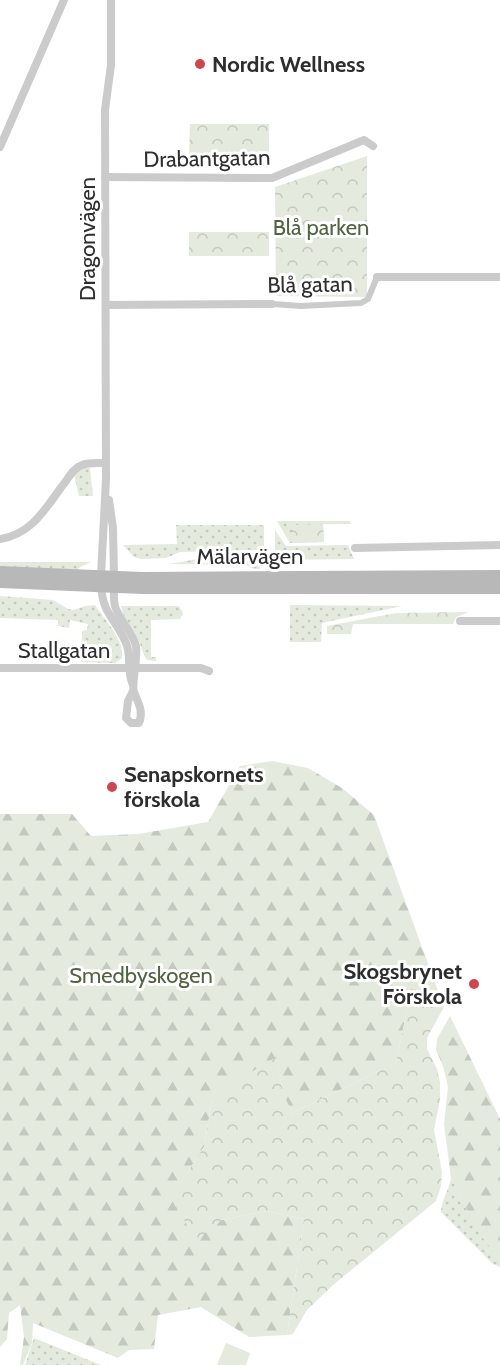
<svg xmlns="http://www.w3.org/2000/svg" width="500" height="1365" font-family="Cabin,sans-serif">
<defs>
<pattern id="grass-dots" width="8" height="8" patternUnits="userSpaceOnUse" patternTransform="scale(1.5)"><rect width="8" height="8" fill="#e4eade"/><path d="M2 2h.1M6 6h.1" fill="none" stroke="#c4c9bf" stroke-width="1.8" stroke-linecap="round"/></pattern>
<pattern id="forest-firs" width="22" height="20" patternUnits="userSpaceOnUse" patternTransform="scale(1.5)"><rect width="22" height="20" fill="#e4eade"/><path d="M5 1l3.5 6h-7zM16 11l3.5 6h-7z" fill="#c4c9bf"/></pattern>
<pattern id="park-crowns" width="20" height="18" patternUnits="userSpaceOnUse" patternTransform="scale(1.5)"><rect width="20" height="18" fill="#e4eade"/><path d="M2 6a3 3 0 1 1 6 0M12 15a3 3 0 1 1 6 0" fill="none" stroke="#c4c9bf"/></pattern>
</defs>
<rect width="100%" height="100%" fill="#fff"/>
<g fill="url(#grass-dots)">
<path d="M83,468h7l3,28h-14l-5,-21z"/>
<path d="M277,521h73l1,3h-28l1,18 -34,1z"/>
<path d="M176,525h88v25l-84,2 -14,6 -25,1 -7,-2 -11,-12 54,-1z"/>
<path d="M275,530l11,16 62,-1 6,14 -79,1z"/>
<path d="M258,555l2,14h-6l-8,-4 -77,-1 35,-6z"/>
<path d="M0,562h91l-11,5 -5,6 -75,-4z"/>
<path d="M0,596l53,4 15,9 6,1 11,-4 10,-1c9,14 30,35 27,53l-7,5 -34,-1 -4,-9 5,-13v-9l5,-1 1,-6 -18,-4 -1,8 -11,-2v-6l-58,-2z"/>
<path d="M290,605l112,1 -80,17 -1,19h-31z"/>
<path d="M121,606h58l4,7 -3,6 -29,1v37h5v4l-9,-1c-5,-7 -6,-16 -10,-23 -5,-11 -15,-20 -16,-31z"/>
<path d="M451,1178l29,56 20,25v8l-7,-3 -52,-52c0,-11 8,-22 10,-34z"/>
<path d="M34,1338l67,27h-76z"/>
</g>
<g fill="url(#forest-firs)">
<path d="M272,761l36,7 34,20 32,27 53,146 -19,8v36l-12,58 -104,50 -9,-19 -7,-36 -64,42 -8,47 -25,38 43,35 44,-9 38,8 -17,116 -38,2 -48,-30 -43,8 -4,34 -25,1 -11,8 -85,-35 -1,20 -9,22h-3l4,-28 -4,-32 -11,8 -2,26 -7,8v-533h72l19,22 47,-2 70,-12 32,-56z"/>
<path d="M450,1016l50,103v140l-20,-24 -29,-57 -7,-54 4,-37 -5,-21 -7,-16 1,-11z"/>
</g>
<g fill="url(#park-crowns)">
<path d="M190,124h79v32l-80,-1z"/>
<path d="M367,156v141l-91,-1 -1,-109z"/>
<rect x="189" y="232" width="80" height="24"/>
<path d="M323,524l1,18 -32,1v-18z"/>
<path d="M469,612l-13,5 -3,7h-100l-2,10h-24v-8l69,-13z"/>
<path d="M427,961l17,46 -17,31v11l10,20 3,13v18l-6,30 8,42 -1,14 -5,15 -103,84 -26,25 -14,24 -6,1 17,-116 -38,-8 -44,9 -26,20 -20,-33 3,-22 25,-38 8,-47 20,-16 44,-27 7,36 9,20 104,-50 12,-58v-36z"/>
</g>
<path fill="#e4eade" d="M226,1343l24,10 -4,12h-29z"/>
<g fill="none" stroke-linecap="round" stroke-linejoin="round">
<path stroke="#cbcbcb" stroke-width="6" d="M272,304l29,2 60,-3 7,-4 9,-22"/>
<g stroke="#cbcbcb" stroke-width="8">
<path d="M0,147l64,-147"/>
<path d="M105,177l167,1 92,-38 9,6"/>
<path d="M377,277h123"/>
<path d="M106,305l166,-1"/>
<path d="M109,500l4,28 1,49"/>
<path d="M0,539c34,-5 47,-34 66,-58 4,-6 8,-13 16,-16 7,-3 16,-2 24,-2"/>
<path d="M355,548l145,-3"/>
<path d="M101,576l5,-97 -1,-369 6,-45v-65"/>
<path d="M101,586c2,29 15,33 25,57 6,13 0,28 7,42"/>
<path d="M114,586c0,8 -1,17 2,23 5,13 17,24 20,37 2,13 -5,39 -2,46 4,11 10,19 5,31h-8l-5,-5 2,-17 5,-10"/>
<path d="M460,621h40"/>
<path d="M0,668h201l8,3"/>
</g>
<g stroke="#b8b8b8" stroke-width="12">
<path d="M0,572l142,6 358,-2"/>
<path d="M0,582l142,6h358"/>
</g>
</g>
<g fill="#ce474e" stroke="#fff" stroke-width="2">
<circle cx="200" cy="64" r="6"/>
<circle cx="112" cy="787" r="6"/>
<circle cx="474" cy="984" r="6"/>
</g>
<g text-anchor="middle" stroke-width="6" stroke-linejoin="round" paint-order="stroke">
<g font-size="22" font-weight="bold" fill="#2e2e2e" stroke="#fff" text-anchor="start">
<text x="212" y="72">Nordic Wellness</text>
<text x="124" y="782">Senapskornets<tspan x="124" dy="25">förskola</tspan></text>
<text x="462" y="979" text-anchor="end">Skogsbrynet<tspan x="462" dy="25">Förskola</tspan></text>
</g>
<g font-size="22" fill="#2e2e2e" stroke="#fff">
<text transform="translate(207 158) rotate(-1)" y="8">Drabantgatan</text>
<text transform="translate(87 239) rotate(-90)" y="8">Dragonvägen</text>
<text transform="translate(310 284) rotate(-1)" y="8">Blå gatan</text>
<text x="250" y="564">Mälarvägen</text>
<text x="64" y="658">Stallgatan</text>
</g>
<g font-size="22" fill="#516441" stroke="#fff">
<text x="321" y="235">Blå parken</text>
<text x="141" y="983">Smedbyskogen</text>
</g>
</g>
</svg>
